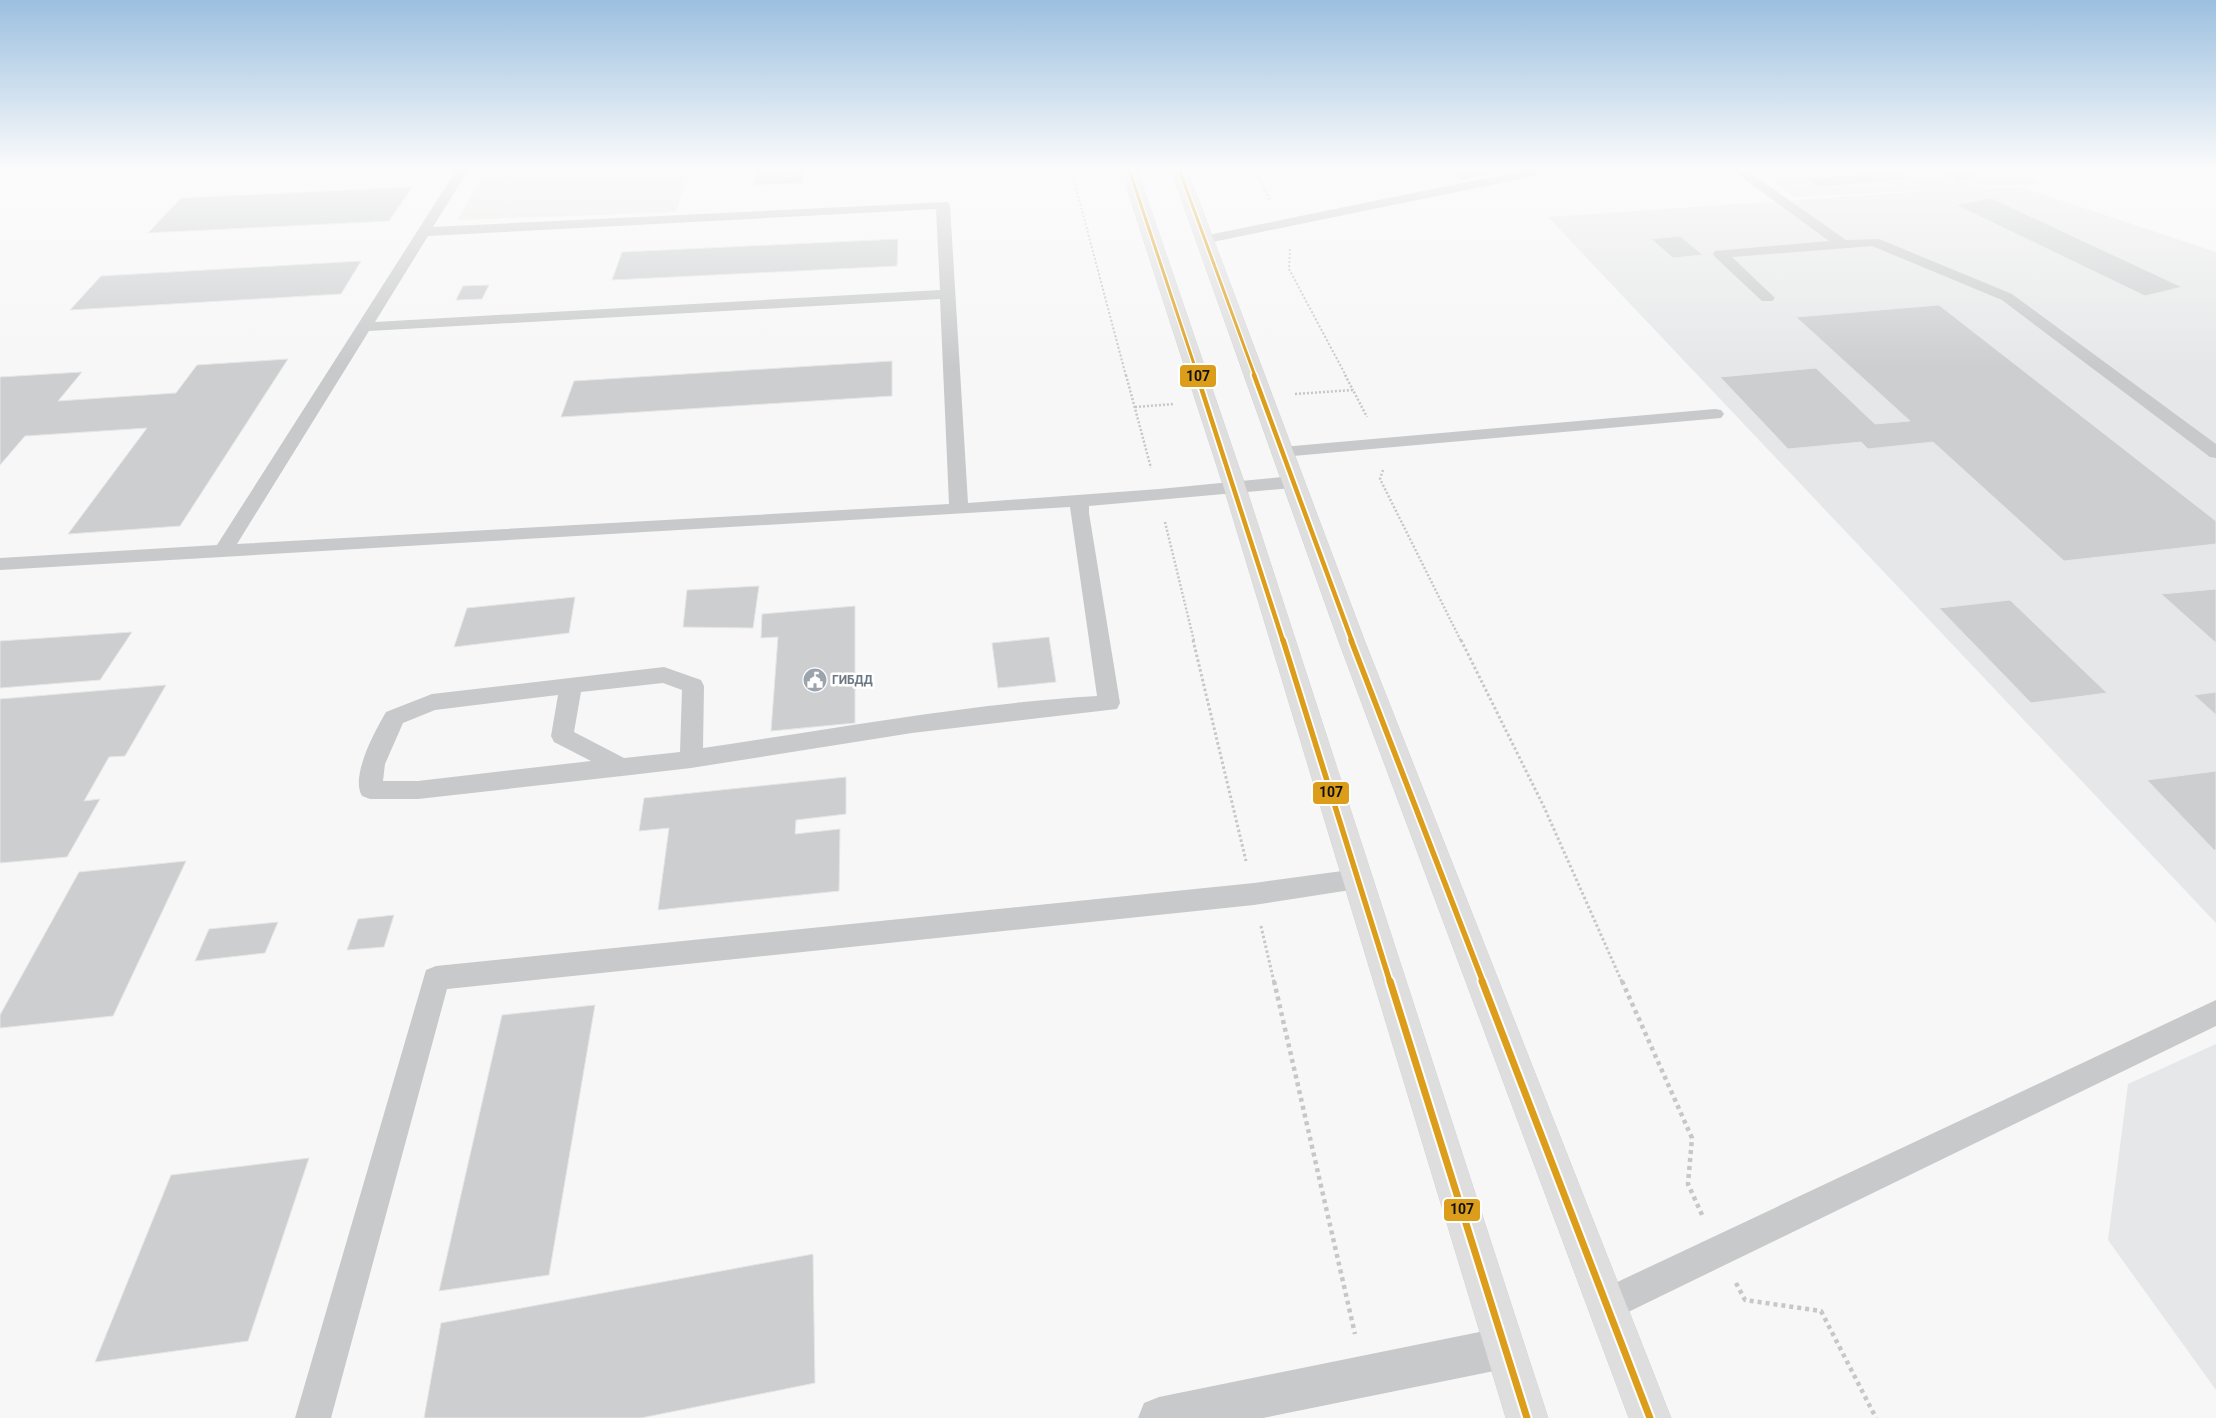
<svg xmlns="http://www.w3.org/2000/svg" width="2216" height="1418" font-family="Roboto,sans-serif">
<rect width="100%" height="100%" fill="#f7f7f7"/>
<g fill="#e6e7e8">
<path d="M1755,169h272l12,15 -244,13z"/>
<path d="M1974,188h50l192,64v671l-668,-706z"/>
<path d="M2216,1044v346l-108,-150 20,-156z"/>
</g>
<path fill="#e6e8e4" d="M488,169h201l-13,43 -219,8z"/>
<g fill="#cccecf" stroke="#e6e6e6">
<path d="M758,169h46l-2,14 -48,2z"/>
<path d="M1444,169h59l2,1 -42,10z"/>
<path d="M1856,169h36l16,10 -90,8 -11,-8 57,-5z"/>
<path d="M1960,169l18,8 -18,4 -18,-9z"/>
<path d="M412,187l-23,34 -241,12 33,-35z"/>
<path d="M1991,198l191,89 -37,9 -189,-91z"/>
<path d="M1680,236l23,19 -30,3 -22,-19z"/>
<path d="M898,239l-1,27 -285,14 10,-28z"/>
<path d="M361,261l-20,33 -271,16 31,-34z"/>
<path d="M489,285l-7,14 -26,1 7,-14z"/>
<path d="M1939,305l277,216v23l-152,17 -131,-119 -65,7 -7,-7 -73,7 -68,-72 96,-9 59,56 35,-3 -114,-104z"/>
<path d="M288,359l-108,167 -112,8 79,-106 -122,8 -25,29v-88l82,-5 -24,29 118,-8 21,-28z"/>
<path d="M892,361v35l-331,21 13,-36z"/>
<path d="M759,586l-6,42 -70,-1 4,-37z"/>
<path d="M2216,589v54l-55,-49z"/>
<path d="M575,597l-6,36 -115,14 13,-39z"/>
<path d="M2010,600l97,93 -76,10 -92,-95z"/>
<path d="M855,606v117l-84,8 7,-94 -17,1 1,-24z"/>
<path d="M132,632l-32,48 -100,8v-47z"/>
<path d="M1049,637l7,45 -58,6 -6,-45z"/>
<path d="M166,685l-41,71 -16,1 -25,44 16,-2 -33,58 -67,6v-164z"/>
<path d="M2216,692v23l-22,-20z"/>
<path d="M2216,771v79h-2l-67,-70z"/>
<path d="M846,777v37l-50,6 -1,14 45,-5 -1,62 -181,19 11,-82 -30,3 5,-33z"/>
<path d="M186,861l-73,155 -113,12v-13l79,-143z"/>
<path d="M394,915l-10,32 -37,3 11,-31z"/>
<path d="M278,922l-13,31 -70,8 14,-32z"/>
<path d="M595,1005l-46,270 -110,16 63,-276z"/>
<path d="M309,1158l-61,183 -153,21 76,-187z"/>
<path d="M813,1254l2,129 -174,35h-217l17,-95z"/>
</g>
<g fill="none" stroke-linecap="round" stroke-linejoin="round">
<defs>
<g id="primary">
<path d="M1121,169h16l109,319 302,930h-42l-282,-930z"/>
<path d="M1171,169h16l178,473 306,776h-42l-290,-776z"/>
</g>
</defs>
<use href="#primary" stroke="#d2d3d3" stroke-width="1"/>
<g stroke="#c6c7c8" stroke-width="2" stroke-dasharray="2 2" stroke-linecap="butt">
<path d="M1071,169l55,207"/>
<path d="M1255,169l15,31"/>
<path d="M1290,249l-1,20 57,107"/>
</g>
<g stroke="#c6c7c8" stroke-width="2.5" stroke-dasharray="2 2" stroke-linecap="butt">
<path d="M1126,375l25,93"/>
<path d="M1345,375l8,15"/>
<path d="M1295,394l58,-4 14,27"/>
<path d="M1135,407l39,-3"/>
<path d="M1383,470l-3,9 81,162"/>
<path d="M1165,522l29,119"/>
</g>
<g stroke="#c6c7c8" stroke-width="3" stroke-dasharray="2.5 2.5" stroke-linecap="butt">
<path d="M1193,640l53,221"/>
<path d="M1461,640l83,167 78,175"/>
<path d="M1261,926l13,56"/>
</g>
<g stroke="#c6c7c8" stroke-width="4.5" stroke-dasharray="4 4" stroke-linecap="butt">
<path d="M1274,981l81,353"/>
<path d="M1622,981l70,157 -4,46 15,33"/>
<path d="M1736,1283l9,17 76,11 55,107"/>
</g>
<g fill="#c8c9ca" fill-rule="evenodd">
<path d="M457,169h12l-36,58 515,-25 2,3 18,298 191,-14 133,-13 7,2 2,4 -2,4 -7,2 -203,18v7l31,190 -3,6 -205,24 -221,35 -69,8 -204,23h-48l-8,-3c-12,-20 13,-65 24,-84l46,-18 232,-27 37,13 3,6 -1,62c130,-19 262,-44 394,-52l-27,-189 -1070,63v-12l217,-13zM936,209l4,81 -565,32 53,-86zM940,299l9,205 -712,40 132,-213zM663,683l19,7 -2,62 -56,6 -50,-26 7,-40zM558,695l-7,41 3,6 37,19 -173,20h-35l2,-17 18,-41 32,-13z"/>
<path d="M1531,169h24l-6,4 -346,71 -7,-4 7,-4z"/>
<path d="M1731,169h14l101,71 33,-1 133,55 204,150v14l-6,-1 -208,-157 -130,-54 -140,11 43,41 -3,3h-10l-47,-44 -2,-3 2,-3 114,-10z"/>
<path d="M1715,409l6,1 3,4 -3,4 -439,39 -6,-1 -3,-4 3,-4 6,-1z"/>
<path d="M1357,869l9,3 4,7 -4,7 -9,3 -103,16 -807,84 -116,429h-36l131,-448 10,-4 818,-83z"/>
<path d="M2216,1000v26l-598,291 -12,5 -12,-5 -5,-12 5,-12z"/>
</g>
<path fill="#c8c9ca" fill-rule="evenodd" d="M1504,1327l15,6 6,15 -6,15 -15,6 -241,49h-125l6,-15 15,-6z"/>
<use href="#primary" fill="#dedede" fill-rule="evenodd"/>
<defs>
<g id="bus-1-far3">
<path d="M1129,169l69,207"/>
<path d="M1179,169l76,207"/>
</g>
<g id="bus-1-far2">
<path d="M1197,375l86,266"/>
<path d="M1254,375l98,266"/>
</g>
<g id="bus-1-far1">
<path d="M1283,640l107,342"/>
<path d="M1351,640l132,342"/>
</g>
<g id="bus-1">
<path d="M1390,981l137,437"/>
<path d="M1482,981l168,437"/>
</g>
</defs>
<use href="#bus-1-far3" stroke="#fff" stroke-width="5.5"/>
<use href="#bus-1-far2" stroke="#fff" stroke-width="8"/>
<use href="#bus-1-far1" stroke="#fff" stroke-width="9"/>
<use href="#bus-1" stroke="#fff" stroke-width="11"/>
<use href="#bus-1-far3" stroke="#db9d1a" stroke-width="3"/>
<use href="#bus-1-far2" stroke="#db9d1a" stroke-width="4.5"/>
<use href="#bus-1-far1" stroke="#db9d1a" stroke-width="5.5"/>
<use href="#bus-1" stroke="#db9d1a" stroke-width="7"/>
</g>
<linearGradient id="sky" x2="0" y2="1"><stop stop-color="#9cc0e0"/><stop offset="0.46" stop-color="#fbfbfb"/><stop offset="1" stop-color="#fbfbfb" stop-opacity="0"/></linearGradient>
<rect width="2216" height="367" fill="url(#sky)"/>
<defs>
<symbol id="civic-disc" viewBox="-11 -11 22 22"><circle r="9.5" fill="#9ba4ac" stroke="#fff"/><path d="M-.6-6.5H3V-4.5H.6V-3L4-1V1h2V6H-6V1h2V-1L-.6-3ZM-1.2 2.5V6h2.4V2.5Z" fill="#fff"/></symbol>
</defs>
<g fill-rule="evenodd">
<use href="#civic-disc" x="801" y="666" width="28" height="28"/>
</g>
<g text-anchor="middle" stroke-width="5" stroke-linejoin="round" paint-order="stroke">
<g font-size="12" font-weight="bold" fill="#6a7883" stroke="#fff" text-anchor="start">
<text x="832" y="684">ГИБДД</text>
</g>
</g>
<g stroke="#fff" stroke-width="2">
<rect x="1179" y="364" width="38" height="24" rx="5" fill="#db9d1a"/>
<rect x="1312" y="781" width="38" height="24" rx="5" fill="#db9d1a"/>
<rect x="1443" y="1198" width="38" height="24" rx="5" fill="#db9d1a"/>
</g>
<g font-size="14" text-anchor="middle" font-weight="bold" fill="#111">
<text x="1198" y="381">107</text>
<text x="1331" y="797">107</text>
<text x="1462" y="1214">107</text>
</g>
</svg>
